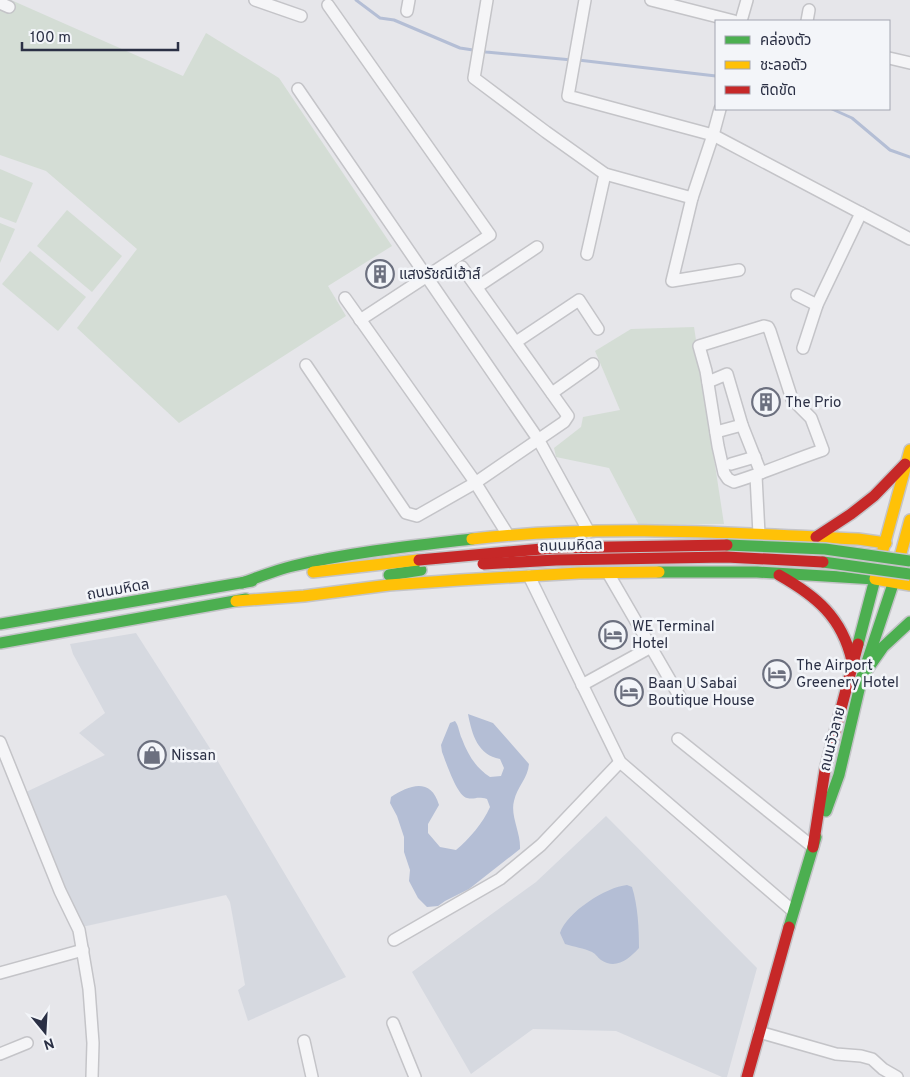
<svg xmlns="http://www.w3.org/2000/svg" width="910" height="1077" font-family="Overpass,'Noto Sans Thai',sans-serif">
<rect width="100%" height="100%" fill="#e6e6ea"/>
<g fill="#d6d9e0">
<path d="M136,633l77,120 133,224 -98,44 -10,-31 7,-5 -15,-83 -4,-7 -144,32 -56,-135 79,-37 -26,-22 26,-20 -32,-59 -3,-10z"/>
<path d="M606,816l151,152 -30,109h-5l-106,-46 -83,-2 -62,45 -59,-102 124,-90z"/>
</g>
<g fill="#d4ddd5">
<path d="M0,0h11l172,76 23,-43 73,45 113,168 -64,40 18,30 -167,107 -102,-95 60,-79 -91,-78 -46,-16z"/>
<path d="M0,169l33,14 -17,40 -16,-6z"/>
<path d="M67,210l55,46 -30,36 -55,-46z"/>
<path d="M0,223l15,6 -15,34z"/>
<path d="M30,251l56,46 -28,34 -56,-47z"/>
<path d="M694,327l30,197 -85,1 -30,-57 -53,-11 -2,-9 27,-21 2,-10 37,-7 -25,-59 36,-22z"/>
</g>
<g fill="#b4bed5">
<path d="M468,714l25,9 36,41c-1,14 -12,23 -15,37 -4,15 7,32 6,48l-51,40 -24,12 -7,5 -11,1 -9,-9 -9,-17 1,-11 -6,-18v-15l-7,-21 -7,-13 1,-6c18,-12 40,-20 48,8l-11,19v9l12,14 16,3c13,-11 27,-27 34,-43l-3,-8c-11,-3 -12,1 -20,-1 -10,-2 -21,-36 -25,-46l-1,-7 9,-22 5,-2c4,5 4,12 7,18 6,16 14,29 28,38l11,-1 3,-8 -4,-9c-22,-4 -28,-24 -32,-45z"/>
<path d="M627,885l5,2c6,19 7,42 7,61 -10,11 -23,22 -38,12 -3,-2 -5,-6 -9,-8 -8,-4 -18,-5 -27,-8l-5,-11c7,-21 46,-46 67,-48z"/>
</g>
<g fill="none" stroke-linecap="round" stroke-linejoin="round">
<g stroke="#b4bed5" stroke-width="3">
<path d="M356,0l24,18 14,2 66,28 26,4 86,8"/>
<path d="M578,60l138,16"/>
<path d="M832,109l20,9 38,32 20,7"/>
</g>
<defs>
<g id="street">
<path d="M255,0l46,16"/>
<path d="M487,0l-13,78 72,54 59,42 87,24"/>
<path d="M585,0l-17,96 145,39 197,104"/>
<path d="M651,0l83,21"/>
<path d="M0,3l9,4"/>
<path d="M328,5l162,230 -130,85"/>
<path d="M407,11l2,-11"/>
<path d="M741,21l6,-21"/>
<path d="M807,21l2,-11"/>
<path d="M889,58l21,5"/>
<path d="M298,89l240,350 51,93"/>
<path d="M720,109l-7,26 -21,63 -20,83 67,-11"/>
<path d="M587,254l18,-80"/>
<path d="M477,287l60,-40"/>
<path d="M797,295l20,10"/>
<path d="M345,298l128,181 35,56"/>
<path d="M764,326l4,1 2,4 22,68 19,19 12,32c-30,10 -59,23 -89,32l-6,-3 -4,-6 -6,-27 -12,-75 -7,-25z"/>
<path d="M516,342l63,-42 19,29"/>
<path d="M803,348l14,-43 44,-92"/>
<path d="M306,365l100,148 11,3 58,-33 89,-61 4,-6 -106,-149"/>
<path d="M708,382l19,-8 15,51 19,48"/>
<path d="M552,393l41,-29"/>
<path d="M716,432l26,-7"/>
<path d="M731,464l24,-7"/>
<path d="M756,476l3,58"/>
<path d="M608,573l73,126"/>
<path d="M529,576l91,186 173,149"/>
<path d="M582,685l69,-38"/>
<path d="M678,739l135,108"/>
<path d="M0,742l60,149 19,39 10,59 4,54 -1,34"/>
<path d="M394,940l106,-61 41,-34 79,-83"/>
<path d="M0,973l83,-23"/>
<path d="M393,1023l22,54"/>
<path d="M759,1032l77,22 25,2 11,3 11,10 14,8"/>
<path d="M304,1041l8,36"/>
<path d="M0,1054l27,-11"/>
</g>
<g id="fast">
<path d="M659,572h98l118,7 -17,65"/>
<path d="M389,575l32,-5"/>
<path d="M242,583c17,-6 34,-13 51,-17 59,-14 119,-20 179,-27"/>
<path d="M0,624l252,-43"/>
<path d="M0,643l246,-44"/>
<path d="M862,677l21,-30 27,-25"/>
<path d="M826,811l13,-36 23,-98 32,-96"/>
<path d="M789,927l27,-90"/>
</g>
<g id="slow">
<path d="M910,450l-35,129 35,6"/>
<path d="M472,539c128,-15 258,-6 386,0l28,4"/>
<path d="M313,572l105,-12"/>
<path d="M895,575l15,-55"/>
<path d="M236,601l68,-5 85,-11 71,-5 119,-7 80,-1"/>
</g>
<g id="jam">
<path d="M816,537l35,-23 23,-18 31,-32"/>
<path d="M779,575c37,21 63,42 73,86"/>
<path d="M813,847l12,-77 33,-126"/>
<path d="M747,1077l42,-150"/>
</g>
</defs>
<use href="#street" stroke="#c4c4c8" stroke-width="14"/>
<use href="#fast" stroke="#c4c4c8" stroke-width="14"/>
<use href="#slow" stroke="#c4c4c8" stroke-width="14"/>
<use href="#jam" stroke="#c4c4c8" stroke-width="14"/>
<use href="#street" stroke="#f5f5f7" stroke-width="11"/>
<use href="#fast" stroke="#4caf50" stroke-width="11"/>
<use href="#slow" stroke="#ffc107" stroke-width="11"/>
<use href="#jam" stroke="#c62828" stroke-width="11"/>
<defs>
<g id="fast-bridge">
<path d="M727,545l98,4 85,12"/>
<path d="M823,562l87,12"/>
</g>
<g id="jam-bridge">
<path d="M419,560l134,-12 174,-3"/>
<path d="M483,564l73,-4 170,-3 97,5"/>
</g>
</defs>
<use href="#fast-bridge" stroke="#c4c4c8" stroke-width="14" stroke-linecap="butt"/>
<use href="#jam-bridge" stroke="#c4c4c8" stroke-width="14" stroke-linecap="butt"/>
<use href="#fast-bridge" stroke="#4caf50" stroke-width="11"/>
<use href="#jam-bridge" stroke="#c62828" stroke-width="11"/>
</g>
<defs>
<symbol id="building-ring" viewBox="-11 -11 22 22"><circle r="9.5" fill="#f3f5f9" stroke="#6c707f" stroke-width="1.5"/><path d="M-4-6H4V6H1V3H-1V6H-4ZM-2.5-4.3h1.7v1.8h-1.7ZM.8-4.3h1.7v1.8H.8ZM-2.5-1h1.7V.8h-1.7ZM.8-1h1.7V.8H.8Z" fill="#6c707f"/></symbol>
<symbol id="hotel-ring" viewBox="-11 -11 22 22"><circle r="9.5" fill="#f3f5f9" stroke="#6c707f" stroke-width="1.5"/><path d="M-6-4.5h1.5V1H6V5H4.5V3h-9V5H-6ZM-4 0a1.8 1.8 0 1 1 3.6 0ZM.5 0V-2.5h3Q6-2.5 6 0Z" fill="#6c707f"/></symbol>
<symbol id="shop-ring" viewBox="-11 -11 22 22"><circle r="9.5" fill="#f3f5f9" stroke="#6c707f" stroke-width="1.5"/><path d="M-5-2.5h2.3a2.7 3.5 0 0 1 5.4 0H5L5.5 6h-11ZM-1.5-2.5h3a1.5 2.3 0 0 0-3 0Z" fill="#6c707f"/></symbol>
</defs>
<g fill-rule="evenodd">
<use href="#building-ring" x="364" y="258" width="32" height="32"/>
<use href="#building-ring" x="750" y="386" width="32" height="32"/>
<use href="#hotel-ring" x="597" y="619" width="32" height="32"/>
<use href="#hotel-ring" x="761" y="658" width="32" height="32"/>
<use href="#hotel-ring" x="613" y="676" width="32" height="32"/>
<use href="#shop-ring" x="136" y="739" width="32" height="32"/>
</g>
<g text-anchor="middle" stroke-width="5" stroke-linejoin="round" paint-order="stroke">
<g font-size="15" fill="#2b3045" stroke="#f3f5f9" text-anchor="start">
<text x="399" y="279">แสงรัชณีเฮ้าส์</text>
<text x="785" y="407">The Prio</text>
<text x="632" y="631">WE Terminal<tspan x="632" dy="17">Hotel</tspan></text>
<text x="796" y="670">The Airport<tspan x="796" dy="17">Greenery Hotel</tspan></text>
<text x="648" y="688">Baan U Sabai<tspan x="648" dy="17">Boutique House</tspan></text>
<text x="171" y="760">Nissan</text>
</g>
<g font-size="15" fill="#2b3045" stroke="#f3f5f9">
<text transform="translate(571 545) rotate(-2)" y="5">ถนนมหิดล</text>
<text transform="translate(118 589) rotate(-10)" y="5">ถนนมหิดล</text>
<text transform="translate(832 739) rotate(-76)" y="5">ถนนวัวลาย</text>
</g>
</g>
<rect x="715" y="20" width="175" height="90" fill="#f3f5f9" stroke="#a3a6b1"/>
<rect x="725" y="36" width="25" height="8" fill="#4caf50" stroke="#a3a6b1"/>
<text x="760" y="45" font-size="15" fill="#2b3045">คล่องตัว</text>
<rect x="725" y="61" width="25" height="8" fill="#ffc107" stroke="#a3a6b1"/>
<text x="760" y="70" font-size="15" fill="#2b3045">ชะลอตัว</text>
<rect x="725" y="86" width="25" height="8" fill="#c62828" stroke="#a3a6b1"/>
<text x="760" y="95" font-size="15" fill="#2b3045">ติดขัด</text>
<g transform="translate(45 1032) rotate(162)" stroke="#f3f5f9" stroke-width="4" paint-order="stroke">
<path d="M0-4L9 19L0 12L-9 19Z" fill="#2b3045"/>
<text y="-8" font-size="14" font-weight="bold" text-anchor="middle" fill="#2b3045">N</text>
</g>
<path d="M22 42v8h156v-8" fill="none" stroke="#2b3045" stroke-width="2.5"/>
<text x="30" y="42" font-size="15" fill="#2b3045" stroke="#f3f5f9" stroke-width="4" paint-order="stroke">100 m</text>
</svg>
